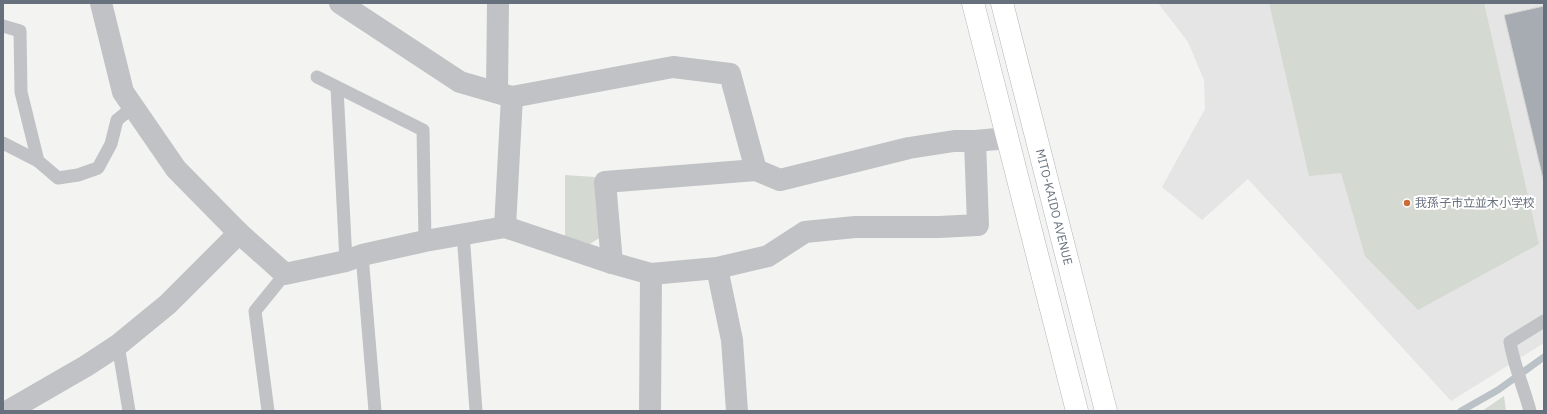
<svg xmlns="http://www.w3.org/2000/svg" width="1547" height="414" font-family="'IBM Plex Sans','Noto Sans JP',sans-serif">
<rect width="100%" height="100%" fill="#f3f4f1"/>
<path fill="#e4e5e4" d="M1158,3h386v340l-93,58 -203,-222 -46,41 -40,-33 43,-78 -1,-29 -16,-38z"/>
<g fill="#d4dad2">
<path d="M1269,3h215l55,241 -121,66 -53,-54 -24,-83 -32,3z"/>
<path d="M565,175l30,2 6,60 -11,7 -25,-8z"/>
<path d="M1504,396l2,15h-24z"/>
</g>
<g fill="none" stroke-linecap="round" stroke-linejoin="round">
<path stroke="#bac1c7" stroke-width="7" d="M1461,411l37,-21 46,-33"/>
</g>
<path fill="#a7acb2" stroke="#d5d5d3" d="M1544,6v177l-40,-168z"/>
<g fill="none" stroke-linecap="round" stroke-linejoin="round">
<defs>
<g id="highway">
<path d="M973,3l104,408"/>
<path d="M1002,3l104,408"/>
</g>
</defs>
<use href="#highway" stroke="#b3b5b8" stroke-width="23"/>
<g stroke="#c0c2c5" stroke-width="13">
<path d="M3,26l17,5 1,61 17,69"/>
<path d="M317,77l106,53 2,111"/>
<path d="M337,88l9,173"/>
<path d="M3,143l35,18 20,17 20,-3 20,-7 13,-24 6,-24 16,-13"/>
<path d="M463,233l13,178"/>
<path d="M362,255l13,156"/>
<path d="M118,345l11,66"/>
<path d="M268,411l-13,-100 30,-37"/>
<path d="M1530,411c-6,-23 -16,-45 -20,-69l34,-21"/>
</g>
<g stroke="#c0c2c5" stroke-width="22">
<path d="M101,3l22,89 53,77 63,64 46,41 61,-13 16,-6 63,-14 80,-14 107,36 39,11 66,-6 51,-12 37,-24 50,-5h84l39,-2 -3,-84h-21l-45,7 -129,32 -24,-10 -26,-96 -57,-7 -161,30 -52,-15 -120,-79"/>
<path d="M497,92l1,-89"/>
<path d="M975,141l33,-3"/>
<path d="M505,227l7,-130"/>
<path d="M612,263l-7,-81 151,-12"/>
<path d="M717,268l15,72 5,71"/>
<path d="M8,411l78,-45 32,-21 50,-41 71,-71"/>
<path d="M650,411l1,-137"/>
</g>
<use href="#highway" stroke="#fff" stroke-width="22"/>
</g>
<circle fill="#cb6d39" stroke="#fff" stroke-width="1.5" cx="1407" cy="203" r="4"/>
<g text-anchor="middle" stroke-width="4" stroke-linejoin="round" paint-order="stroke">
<g font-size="12" fill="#67717e" stroke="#fff" text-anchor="start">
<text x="1415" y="207">我孫子市立並木小学校</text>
</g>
<g font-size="12" fill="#67717e" stroke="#fff">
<text transform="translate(1054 207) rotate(76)" y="4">MITO-KAIDO AVENUE</text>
</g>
</g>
<rect width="1547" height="414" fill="none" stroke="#67717e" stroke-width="8"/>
</svg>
